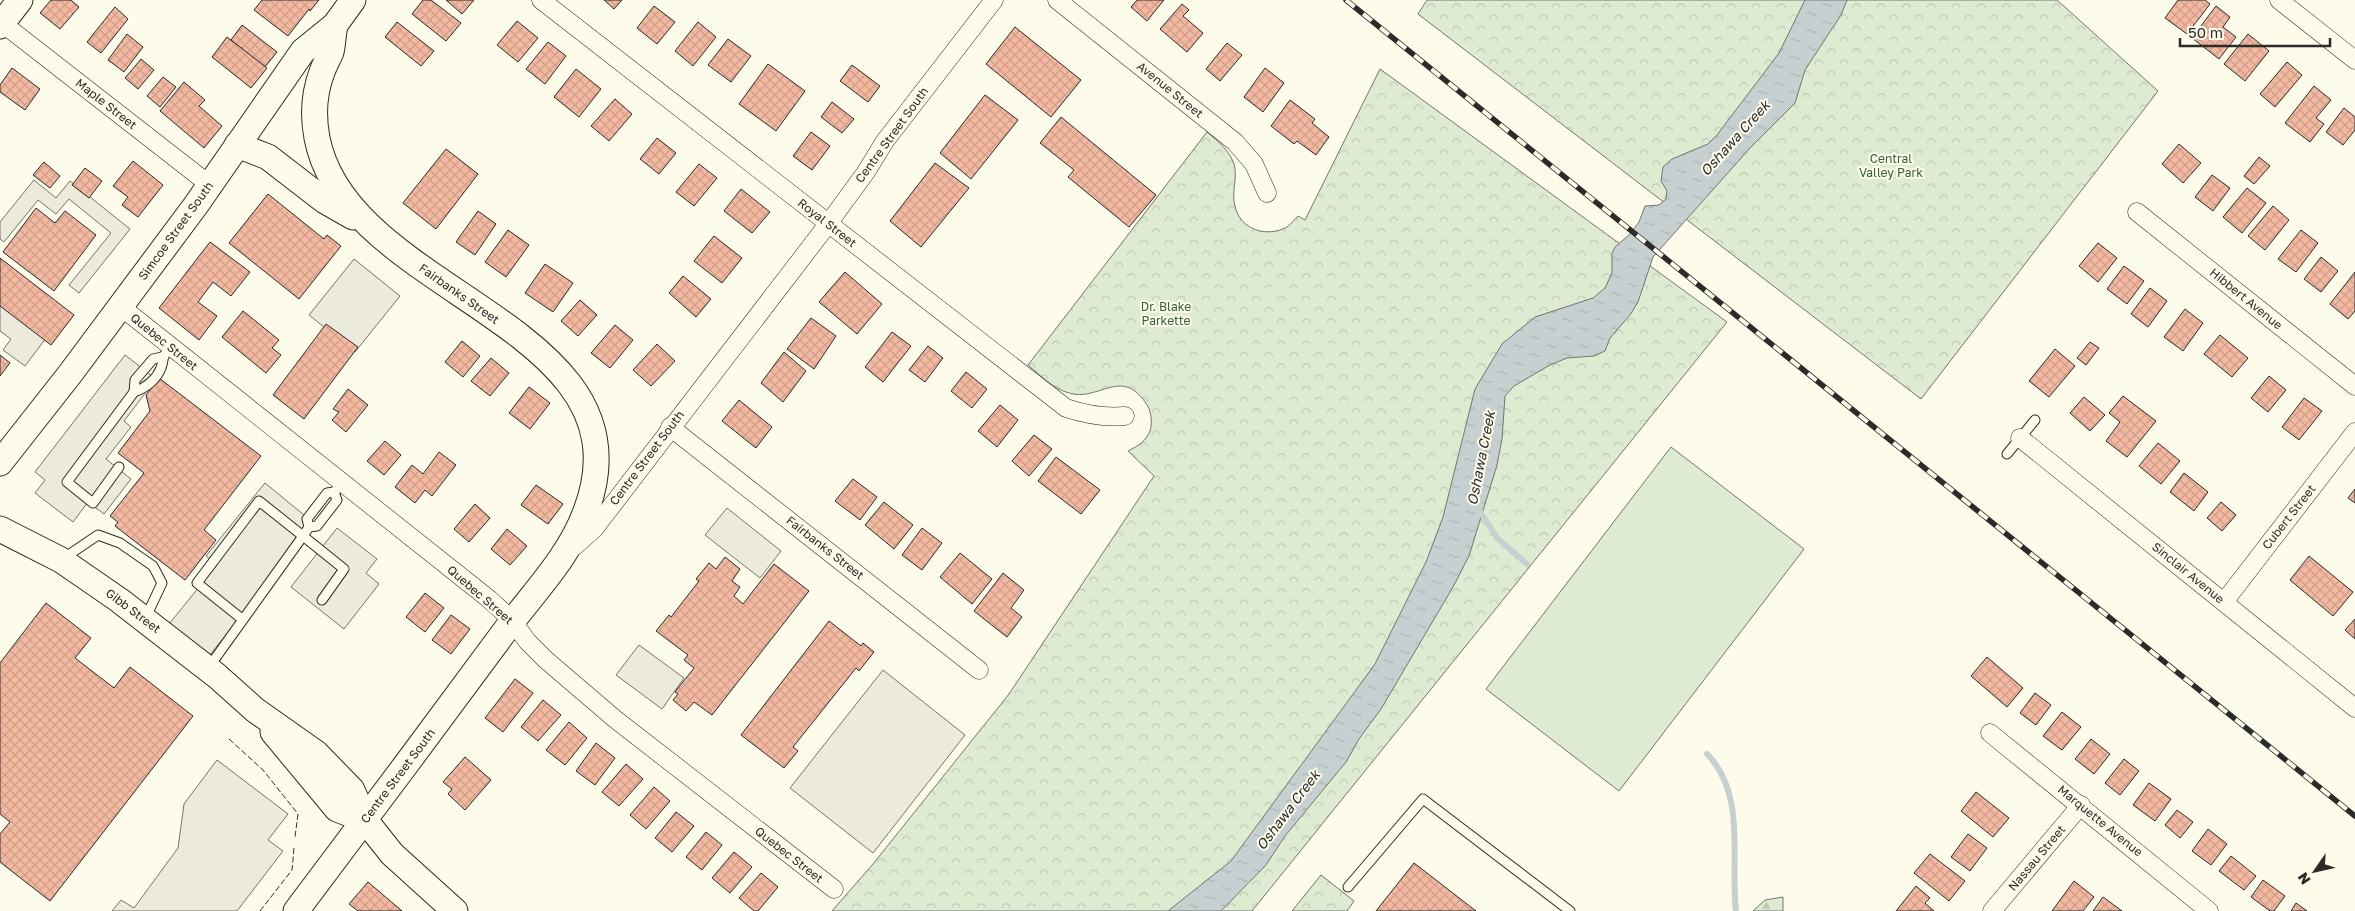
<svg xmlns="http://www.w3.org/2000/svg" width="2355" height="911" font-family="'Golos Text',sans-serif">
<defs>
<pattern id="forest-firs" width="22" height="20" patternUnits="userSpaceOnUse" patternTransform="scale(1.25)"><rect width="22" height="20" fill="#deebd1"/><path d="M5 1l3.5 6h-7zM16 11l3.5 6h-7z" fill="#bfcab4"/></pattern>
<pattern id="park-crowns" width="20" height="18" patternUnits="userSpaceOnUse" patternTransform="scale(1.25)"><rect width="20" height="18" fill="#deebd1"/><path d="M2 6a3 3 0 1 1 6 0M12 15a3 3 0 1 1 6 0" fill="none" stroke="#bfcab4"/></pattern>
<pattern id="water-ripples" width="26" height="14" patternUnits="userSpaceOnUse" patternTransform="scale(1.25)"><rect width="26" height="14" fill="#c7d0d0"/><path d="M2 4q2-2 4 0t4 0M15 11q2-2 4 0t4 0" fill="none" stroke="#abb3b3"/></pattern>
<pattern id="building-cross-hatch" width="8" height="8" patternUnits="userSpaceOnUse" patternTransform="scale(1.25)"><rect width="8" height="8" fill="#f2b8a0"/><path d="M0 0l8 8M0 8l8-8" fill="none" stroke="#d09e8a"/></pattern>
</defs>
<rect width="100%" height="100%" fill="#fdfbea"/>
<path fill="#deebd1" stroke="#74746e" d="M1671,447l133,102 -185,242 -133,-102z"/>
<path fill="url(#forest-firs)" stroke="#74746e" d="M1783,897v14h-30l12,-11z"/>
<g fill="url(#park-crowns)" stroke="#74746e">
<path d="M1427,0h630l101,91 -237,308 -503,-385z"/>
<path d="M1380,69l347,253 -475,589h-420l41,-47 136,-170 145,-218 -26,-25c10,-5 18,-10 22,-20 3,-9 1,-22 -5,-29 -24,-35 -47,0 -76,-9 -16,-4 -29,-18 -41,-28l179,-233c11,9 22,18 27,32 4,14 -3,29 1,42 5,24 32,32 52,21 4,-3 8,-8 11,-11l7,4z"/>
<path d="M1321,875l33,26 -7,10h-55z"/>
</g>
<g fill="#eceadb" stroke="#74746e">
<path d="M34,180l22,18 14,-17 60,48 -51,64 -10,-8 42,-52 -42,-34 -13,15 -18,-14 -34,42 -4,-3v-17z"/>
<path d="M354,259l46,37 -45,56 -46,-37z"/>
<path d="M0,298l49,36 -24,32 -22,-16 8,-11 -11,-8z"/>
<path d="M125,355l31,24 -32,42 7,6 -25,32 25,20 -27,35 -16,-12 -15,20 -38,-29 10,-13 -10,-8z"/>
<path d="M265,483l50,41 -106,132 -40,-32 48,-59 -11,-9z"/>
<path d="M727,508l54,43 -21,27 -55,-43z"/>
<path d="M337,528l40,31 -11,14 13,11 -35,45 -53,-42z"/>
<path d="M639,645l45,33 -22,31 -46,-34z"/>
<path d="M883,670l82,65 -92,118 -83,-65z"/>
<path d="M217,760l71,54 -20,26 15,11 -46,60h-125l9,-11 13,8 44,-60 6,-44z"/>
</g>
<path fill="url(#water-ripples)" stroke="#74746e" d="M1805,0h42l-6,15 -36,55 -10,33 -45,45 -97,109 -15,45 -8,13 -20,23 -5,13 -11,5 -27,2 -17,7 -36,21 -9,10 -3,43 -5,26 -28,91 -16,31 -72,122 -22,30 -13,23 -61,74 -19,29 -45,46h-53l63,-50 144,-197 51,-102 17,-45 32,-128 27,-45 33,-27 58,-19 12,-10 7,-15v-20l3,-6 14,-12 10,-13 6,-16 14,-1 7,-6 1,-8 -6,-10 2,-14 9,-8 36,-15 9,-9 62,-82z"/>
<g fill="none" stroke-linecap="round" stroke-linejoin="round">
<g stroke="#c7d0d0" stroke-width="6">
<path d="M1479,510l18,28 30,26"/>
<path d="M1707,754c40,40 23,107 29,157"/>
</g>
</g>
<g fill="url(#building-cross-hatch)" stroke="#2b2b2b">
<path d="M51,0h20l8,7 -19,22 -20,-16z"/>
<path d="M262,0h57l-9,11 -1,-2 -21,27 -34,-26z"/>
<path d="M423,0h8l30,23 -15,18 -34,-27z"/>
<path d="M446,0h28l-12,14z"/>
<path d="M604,0h18l-8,9z"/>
<path d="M1137,0h27l-17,21 -16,-14z"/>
<path d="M2178,0h27l5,4 -23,30 -22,-16z"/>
<path d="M1182,4l7,6 -6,6 20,17 -16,19 -27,-23z"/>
<path d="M654,6l21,16 -18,22 -20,-16z"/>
<path d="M2216,6l14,11 -7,10 13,10 -17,22 -27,-21z"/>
<path d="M115,7l13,12 -27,34 -14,-11z"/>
<path d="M517,21l21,17 -20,24 -21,-17z"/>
<path d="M397,22l37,29 -13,15 -36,-29z"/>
<path d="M698,22l18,15 -23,29 -18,-15z"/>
<path d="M242,25l35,27 -12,15 -34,-27z"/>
<path d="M1015,27l66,53 -30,37 -65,-53z"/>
<path d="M127,34l16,13 -19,25 -16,-12z"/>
<path d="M2248,34l21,17 -24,30 -21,-17z"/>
<path d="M227,37l40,31 -16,20 -39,-31z"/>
<path d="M728,39l23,17 -20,26 -23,-17z"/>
<path d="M548,42l18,14 -21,28 -19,-15z"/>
<path d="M1227,43l15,12 -22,26 -14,-12z"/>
<path d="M141,59l13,11 -16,19 -13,-11z"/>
<path d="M2287,62l15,13 -27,32 -15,-13z"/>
<path d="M768,64l37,27 -29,40 -37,-27z"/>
<path d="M852,65l28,21 -12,16 -28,-21z"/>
<path d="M12,68l28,21 -15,21 -25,-18v-7z"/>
<path d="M1265,68l19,15 -21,29 -19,-15z"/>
<path d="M576,69l25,20 -22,28 -25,-20z"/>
<path d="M163,77l13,10 -16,20 -13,-11z"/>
<path d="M184,82l21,18 -6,6 23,20 -18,22 -44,-37z"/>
<path d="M2314,86l17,14 -15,18 8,6 -14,18 -25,-19z"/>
<path d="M985,95l33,25 -47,59 -31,-26z"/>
<path d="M615,99l17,15 -23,27 -18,-15z"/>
<path d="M1290,100l25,19 -3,4 17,14 -13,18 -19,-14 -3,3 -23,-18z"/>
<path d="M832,102l22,17 -12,14 -21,-16z"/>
<path d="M2344,108l11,9v13l-12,15 -17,-13z"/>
<path d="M1061,117l95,78 -27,32 -61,-50 6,-7 -34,-27z"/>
<path d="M811,132l19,14 -18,24 -19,-14z"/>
<path d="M657,138l19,15 -17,21 -19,-15z"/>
<path d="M2179,144l22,19 -18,20 -21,-19z"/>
<path d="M446,149l32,25 -42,55 -33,-26z"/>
<path d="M2259,157l11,9 -16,18 -10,-8z"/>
<path d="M133,161l30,24 -25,32 -16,-12 6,-8 -15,-11z"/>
<path d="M44,162l16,14 -10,12 -17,-13z"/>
<path d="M935,163l34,25 -48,59 -31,-26z"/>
<path d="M699,164l18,14 -23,28 -18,-14z"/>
<path d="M85,168l17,13 -13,17 -17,-13z"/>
<path d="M2212,175l18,13 -17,23 -18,-14z"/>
<path d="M2247,188l19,15 -24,30 -19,-16z"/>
<path d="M741,189l29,23 -18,21 -28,-22z"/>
<path d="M268,194l56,45 3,-4 14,11 -42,53 -70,-56z"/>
<path d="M2273,206l16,14 -24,30 -17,-14z"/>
<path d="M36,208l19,15 10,-12 31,24 -42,56 -51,-39z"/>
<path d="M478,211l18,13 -21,31 -19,-13z"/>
<path d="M508,230l21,15 -23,32 -21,-15z"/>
<path d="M2301,230l17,13 -22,29 -18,-13z"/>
<path d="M714,236l28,22 -20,25 -28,-22z"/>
<path d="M210,242l40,30 -19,24 -18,-14 -15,20 19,14 -18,24 -40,-32z"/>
<path d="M2098,243l19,15 -19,24 -19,-16z"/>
<path d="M2321,257l17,14 -17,21 -17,-13z"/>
<path d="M0,258l74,57 -23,30 -51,-39z"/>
<path d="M545,264l28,19 -20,29 -28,-19z"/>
<path d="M2124,266l20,15 -17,23 -20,-15z"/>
<path d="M845,272l37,32 -25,30 -38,-32z"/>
<path d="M2355,272v39l-7,8 -18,-15z"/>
<path d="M683,276l28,23 -15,18 -27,-24z"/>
<path d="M2150,288l17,13 -19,26 -17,-13z"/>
<path d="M580,300l17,15 -19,21 -17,-15z"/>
<path d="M2185,309l18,14 -20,28 -19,-14z"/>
<path d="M243,311l36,29 -7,8 9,7 -15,18 -44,-36z"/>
<path d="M811,318l25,18 -22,33 -27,-20z"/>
<path d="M326,324l32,23 -54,72 -31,-24z"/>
<path d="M615,325l18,15 -23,28 -19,-15z"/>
<path d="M892,332l19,14 -28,36 -18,-15z"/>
<path d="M2220,335l28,23 -16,19 -28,-23z"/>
<path d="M462,341l18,15 -17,21 -18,-15z"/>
<path d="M2090,342l9,6 -13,17 -9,-7z"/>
<path d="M657,344l18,17 -24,25 -18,-16z"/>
<path d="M928,346l15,12 -18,24 -16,-12z"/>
<path d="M2055,349l20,17 -26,31 -20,-16z"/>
<path d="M784,352l22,19 -23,31 -22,-19z"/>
<path d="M0,355l10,8 -10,13z"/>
<path d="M491,358l18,15 -19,23 -19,-15z"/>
<path d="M966,372l21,17 -15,19 -21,-17z"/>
<path d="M2269,376l17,14 -18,22 -17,-14z"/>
<path d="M159,378l102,78 -57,74 12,10 -31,40 -70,-54 3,-4 -8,-6 34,-43 -26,-20 32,-42 -4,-16z"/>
<path d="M529,387l21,16 -20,26 -21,-16z"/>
<path d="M348,389l20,16 -22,27 -14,-12 7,-8 -6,-3z"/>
<path d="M2123,396l33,25 -29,36 -21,-16 14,-19 -11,-9z"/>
<path d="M2084,397l21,18 -15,16 -20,-18z"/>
<path d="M2304,398l18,13 -23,29 -17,-13z"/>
<path d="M739,400l33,27 -16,21 -34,-27z"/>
<path d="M1000,405l18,15 -21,27 -19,-16z"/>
<path d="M1034,435l18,14 -23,27 -17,-15z"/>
<path d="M385,441l16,14 -17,20 -17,-14z"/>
<path d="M2158,443l22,18 -19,23 -22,-18z"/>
<path d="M439,452l17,13 -24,31 -7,-6 -10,13 -20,-16 17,-22 11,9z"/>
<path d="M1056,457l44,33 -19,24 -43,-33z"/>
<path d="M2184,473l24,19 -14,19 -24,-19z"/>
<path d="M853,479l24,18 -17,23 -25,-19z"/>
<path d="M536,485l27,19 -15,20 -27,-19z"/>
<path d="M2355,489v14l-7,-5z"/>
<path d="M884,502l29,23 -19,24 -29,-24z"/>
<path d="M2221,502l15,13 -14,16 -15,-13z"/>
<path d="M475,504l15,14 -21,24 -15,-13z"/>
<path d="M922,528l20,15 -20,27 -20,-15z"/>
<path d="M507,529l20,17 -17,19 -19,-16z"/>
<path d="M960,553l32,26 -20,25 -32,-27z"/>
<path d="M2309,556l44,36 -20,24 -43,-36z"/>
<path d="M725,557l15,12 -8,12 8,6 -6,9 9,8 31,-40 35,27 -97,124 -18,-13 -8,9 -13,-11 5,-6 -3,-2 19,-24 -10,-8 4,-5 -32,-24 13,-16 2,2 28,-36 -3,-2 13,-16 7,6z"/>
<path d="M1003,573l21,17 -13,18 11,9 -15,20 -33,-26z"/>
<path d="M425,593l19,15 -19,24 -19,-15z"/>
<path d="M46,603l45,35 -16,20 39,30 16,-21 63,49 -143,185 -50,-39v-28l10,-12 -10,-8v-151z"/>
<path d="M451,615l19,14 -19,25 -19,-14z"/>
<path d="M2355,619v20l-10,-9z"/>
<path d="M829,621l32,25 2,-3 11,9 -15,19 -3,-3 -63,79 5,4 -14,17 -43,-33z"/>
<path d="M1987,657l36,31 -16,19 -36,-31z"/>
<path d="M515,679l18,14 -30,39 -18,-14z"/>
<path d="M2035,693l16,12 -15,20 -16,-12z"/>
<path d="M543,700l18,15 -23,26 -17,-14z"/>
<path d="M2062,712l19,15 -19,23 -19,-14z"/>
<path d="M569,722l18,16 -22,27 -19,-15z"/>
<path d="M2091,739l19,15 -16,20 -19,-15z"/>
<path d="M596,743l19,15 -20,27 -19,-14z"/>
<path d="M465,757l26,23 -26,30 -17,-16 4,-5 -9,-7z"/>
<path d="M2124,759l15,12 -19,24 -15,-12z"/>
<path d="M626,764l17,15 -24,27 -17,-14z"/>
<path d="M2149,783l22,16 -16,22 -22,-16z"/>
<path d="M654,787l16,14 -24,28 -16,-14z"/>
<path d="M1976,792l33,26 -16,19 -32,-26z"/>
<path d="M2177,810l16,12 -13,16 -15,-13z"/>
<path d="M676,812l18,14 -22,26 -17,-14z"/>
<path d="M2208,829l19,15 -16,21 -19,-14z"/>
<path d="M706,832l16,13 -20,25 -16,-13z"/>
<path d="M1968,834l19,14 -17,23 -19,-14z"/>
<path d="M734,852l18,15 -22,26 -18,-15z"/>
<path d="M1930,854l35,27 -16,20 -35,-28z"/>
<path d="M2231,856l25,20 -12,14 -25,-19z"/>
<path d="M1414,863l62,48h-100z"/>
<path d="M761,873l17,14 -20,24h-4l-15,-13z"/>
<path d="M2263,880l22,16 -11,15h-4l-19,-14z"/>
<path d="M2074,881l20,16 -11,14h-31z"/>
<path d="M368,882l34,29h-44l-9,-7z"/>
<path d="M1916,886l14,12 -5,5 9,8h-38z"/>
<path d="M2103,897l19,14h-29z"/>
<path d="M2296,903l11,8h-16z"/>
</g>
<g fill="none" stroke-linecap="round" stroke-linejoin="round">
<defs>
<g id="lane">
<path d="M134,392l1,-12 18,-21 9,-2"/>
<path d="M2007,454l28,-34"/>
<path d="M119,467l-26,36 -26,-21 67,-90c11,-4 22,-12 27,-24 4,-11 -1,-9 10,-21"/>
<path d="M309,527l-2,-8 20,-26 7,-1 3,-3"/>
<path d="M64,558l34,-23 22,8 33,23 9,17 -17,36"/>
<path d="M242,619l-45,-36 62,-82 44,35 6,-9 8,-1 20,-26 -3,-8"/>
<path d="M209,667l94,-131 41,33 -22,31"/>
<path d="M1348,887l75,-88 147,112"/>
</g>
<g id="street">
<path d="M541,0l525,408c21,7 38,10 59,8"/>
<path d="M1057,0l178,142 19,22 13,29"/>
<path d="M2279,0l76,60"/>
<path d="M2,23l208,162"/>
<path d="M2137,212l218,174"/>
<path d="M120,306l369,293 23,21 15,21 19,19 69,59 219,170"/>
<path d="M670,427l309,243"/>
<path d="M2020,438l335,270"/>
<path d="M575,546l19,-17 234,-305 38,-52 19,-31 109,-141"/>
<path d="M2224,602l131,-170"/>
<path d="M1990,733l219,178"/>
<path d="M1992,911l89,-106"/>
</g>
<g id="secondary">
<path d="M0,26l20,-26"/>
<path d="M237,145l31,12 57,44 28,16"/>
<path d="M0,463l70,-89 126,-169 107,-154 32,-26 18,-25"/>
<path d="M0,529l61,31 58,40 98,76 38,34 61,43 36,37 13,30 27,34 63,57"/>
<path d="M273,732l64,77 28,11"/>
<path d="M296,911c69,-91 138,-184 206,-276 29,-40 67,-77 84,-124 70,-187 -239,-215 -269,-373 -4,-21 -3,-45 5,-66 2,-6 6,-13 9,-20 2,-8 2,-18 4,-27"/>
</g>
</defs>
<use href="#lane" stroke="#2b2b2b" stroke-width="11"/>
<use href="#street" stroke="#2b2b2b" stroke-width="19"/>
<use href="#secondary" stroke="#2b2b2b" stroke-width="27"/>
<use href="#lane" stroke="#fdfbea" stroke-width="9"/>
<use href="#street" stroke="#fdfbea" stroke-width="18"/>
<use href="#secondary" stroke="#fdfbea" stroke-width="25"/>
<defs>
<path id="rail" d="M1346,0l1009,816"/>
</defs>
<use href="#rail" stroke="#2b2b2b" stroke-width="5.5"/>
<use href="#rail" stroke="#fdfbea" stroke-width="4" stroke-dasharray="11" stroke-linecap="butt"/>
<g stroke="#2b2b2b" stroke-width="1" stroke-dasharray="6 2.5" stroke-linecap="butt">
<path d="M229,739l34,31 35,44 -3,23"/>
<path d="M260,911l32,-41 2,-22"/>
</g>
</g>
<g text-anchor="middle" stroke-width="4" stroke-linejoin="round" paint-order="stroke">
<g font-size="12" fill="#2b2b2b" stroke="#fdfbea">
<text transform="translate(1170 90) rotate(39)" y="4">Avenue Street</text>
<text transform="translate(106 104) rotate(38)" y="4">Maple Street</text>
<text transform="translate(892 135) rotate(-54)" y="4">Centre Street South</text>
<text transform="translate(827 223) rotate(38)" y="4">Royal Street</text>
<text transform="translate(176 231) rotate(-54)" y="4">Simcoe Street South</text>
<text transform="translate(459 294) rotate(35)" y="4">Fairbanks Street</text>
<text transform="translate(2246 299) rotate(39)" y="4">Hibbert Avenue</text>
<text transform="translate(164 342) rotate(39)" y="4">Quebec Street</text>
<text transform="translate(647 458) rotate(-53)" y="4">Centre Street South</text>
<text transform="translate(2289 517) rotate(-52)" y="4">Cubert Street</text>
<text transform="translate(825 548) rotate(38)" y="4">Fairbanks Street</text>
<text transform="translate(2188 573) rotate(39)" y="4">Sinclair Avenue</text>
<text transform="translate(480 595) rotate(41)" y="4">Quebec Street</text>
<text transform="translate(133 611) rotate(37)" y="4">Gibb Street</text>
<text transform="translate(398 776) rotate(-53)" y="4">Centre Street South</text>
<text transform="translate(2100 821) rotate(39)" y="4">Marquette Avenue</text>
<text transform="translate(789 855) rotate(38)" y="4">Quebec Street</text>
<text transform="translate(2037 858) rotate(-50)" y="4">Nassau Street</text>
</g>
<g font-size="12" fill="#34623c" stroke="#fdfbea">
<text x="1891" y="163">Central<tspan x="1891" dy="14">Valley Park</tspan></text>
<text x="1166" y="311">Dr. Blake<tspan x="1166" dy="14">Parkette</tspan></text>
</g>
<g font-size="14" font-style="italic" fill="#2b2b2b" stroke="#fdfbea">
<text transform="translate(1735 138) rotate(-48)" y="5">Oshawa Creek</text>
<text transform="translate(1481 458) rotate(-79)" y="5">Oshawa Creek</text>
<text transform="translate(1288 810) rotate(-53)" y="5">Oshawa Creek</text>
</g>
</g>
<g transform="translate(2315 871) rotate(236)" stroke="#fdfbea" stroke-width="4" paint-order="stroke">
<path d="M0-4L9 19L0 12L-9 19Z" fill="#2b2b2b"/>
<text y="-8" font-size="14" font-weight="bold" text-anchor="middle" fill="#2b2b2b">N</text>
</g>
<path d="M2180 38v8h150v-8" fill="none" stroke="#2b2b2b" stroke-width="2.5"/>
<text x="2188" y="38" font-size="15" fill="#2b2b2b" stroke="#fdfbea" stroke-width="4" paint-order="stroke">50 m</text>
</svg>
